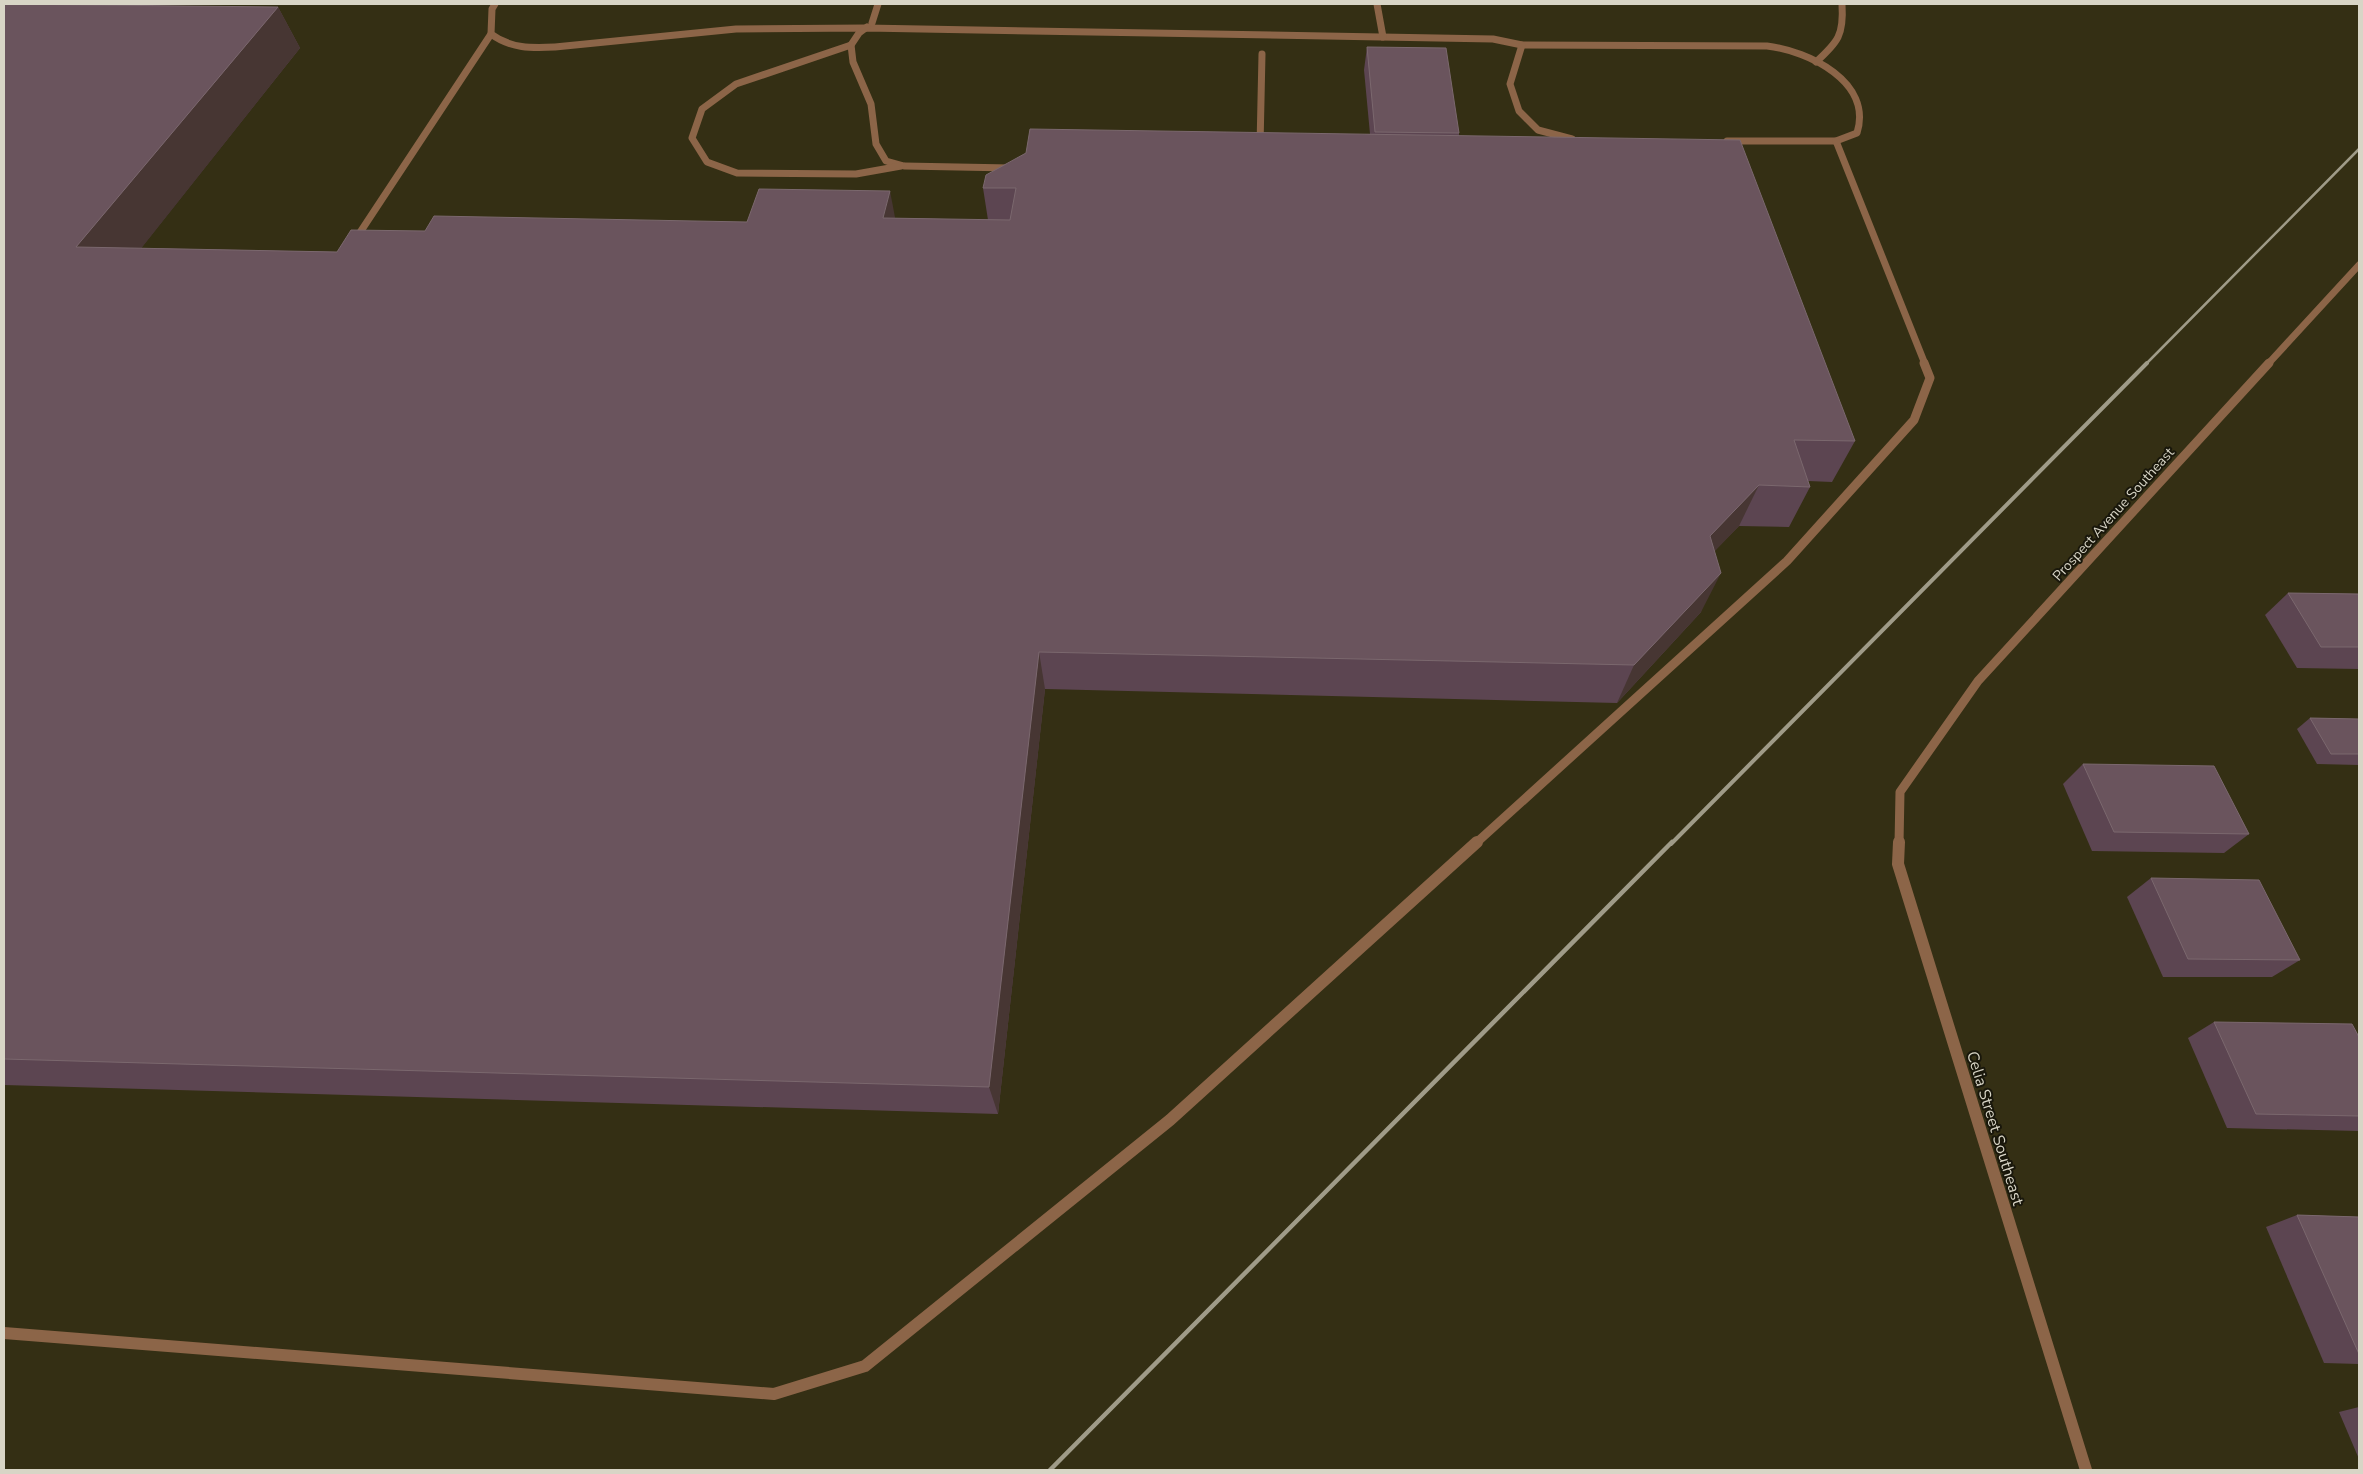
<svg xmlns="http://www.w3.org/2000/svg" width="2363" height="1474" font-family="'Nunito Sans',sans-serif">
<rect width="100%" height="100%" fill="#342f14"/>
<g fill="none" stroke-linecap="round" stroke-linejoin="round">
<g stroke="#8c6548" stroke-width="7">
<path d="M495,4l-3,5 -1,25c20,15 41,14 64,13l181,-18 130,-1 627,11 29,6 245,1c42,5 106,36 90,87l-21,8h-109"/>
<path d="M1377,4l6,33"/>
<path d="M867,27l-8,6 -8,12 2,17 18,42 5,40 10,17 18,5 107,2"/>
<path d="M851,45l-115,39 -34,25 -10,29 15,24 30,11 119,1 45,-8"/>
<path d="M1522,45l-12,39 9,27 19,19 34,9"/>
<path d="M1816,62c22,-20 28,-27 26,-58"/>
<path d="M1836,141l89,223"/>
<path d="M1260,146l2,-92"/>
<path d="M355,240l136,-206"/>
</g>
<path stroke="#8c6548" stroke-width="9" d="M1475,844l312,-283 127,-141 16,-42 -6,-15"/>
<path stroke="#8c6548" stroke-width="12" d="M4,1333l770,61 91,-28 305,-246 307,-278"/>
<g stroke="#8c6548" stroke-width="7">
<path d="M872,23l6,-19"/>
<path d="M2268,364l91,-99"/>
</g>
<path stroke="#8c6548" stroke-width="9" d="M1899,844l1,-52 78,-111 291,-318"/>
<path stroke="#8c6548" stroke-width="12" d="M1899,842l-1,22 188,606"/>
<path stroke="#9f9b88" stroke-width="2.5" d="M2146,364l213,-215"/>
<path stroke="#9f9b88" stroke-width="4" d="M1671,844l476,-481"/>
<path stroke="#9f9b88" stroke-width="4.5" d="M1050,1470l622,-628"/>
</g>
<g fill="#5c4551">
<path d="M4,4h157l-2,2 119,1 22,41 -159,200 196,4 88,-21 470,-13 93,2 -5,-32 387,-54 -6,-64 3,-23 92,86v3l396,305 -23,41 -24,-1 2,6 -21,40 -50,-1 -25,25 -13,61 -84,91 -572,-14 -47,425 -994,-29z"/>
<path d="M2288,593l71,1v75l-62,-1 -32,-53z"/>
<path d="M2310,718l49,1v46l-42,-1 -20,-35z"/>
<path d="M2083,764l166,70 -25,19 -132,-2 -29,-67z"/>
<path d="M2151,878l149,82 -28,17h-109l-36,-80z"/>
<path d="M2214,1022l145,15v94l-132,-3 -39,-90z"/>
<path d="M2297,1215l62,2v147l-35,-1 -58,-136z"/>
<path d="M2359,1407v52l-20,-47z"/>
</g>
<g fill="#473633">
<path d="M152,4h9l-5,5z"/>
<path d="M278,7l22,41 -191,241 -33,-42z"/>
<path d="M890,191l8,42 -15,-15z"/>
<path d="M1759,485l-20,41 -48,50 19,-40z"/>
<path d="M1721,573l-20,39 -84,91 17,-38z"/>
<path d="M1039,652l6,37 -47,425 -9,-27z"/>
</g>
<g fill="#6a545d" stroke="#7b686e">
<path d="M4,4l274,3 -202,240 261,5 14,-22 74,1 9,-15 313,6 12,-33 131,2 -7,27 127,2 6,-32h-33l3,-13 40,-22 4,-24 710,11 115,301 -61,-1 16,47 -51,-2 -49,51 11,37 -87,92 -595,-13 -50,435 -985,-28z"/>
<path d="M1367,47l79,1 13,85 -84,-1z"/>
<path d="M2288,593l71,1v53h-38z"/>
<path d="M2310,718l49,1v35h-28z"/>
<path d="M2083,764l131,2 35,68 -135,-2z"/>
<path d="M2151,878l108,2 41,80 -112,-1z"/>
<path d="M2214,1022l138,2 7,13v79l-103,-2z"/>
<path d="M2297,1215l62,2v137z"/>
</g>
<g text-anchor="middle" stroke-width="4" stroke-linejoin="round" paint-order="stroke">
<g font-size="14" fill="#d8d5c6" stroke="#19170b">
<text transform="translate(2113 514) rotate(-48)" y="5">Prospect Avenue Southeast</text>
</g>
<g font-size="16" fill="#d8d5c6" stroke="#19170b">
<text transform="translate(1996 1128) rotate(73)" y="6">Celia Street Southeast</text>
</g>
</g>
<rect width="2363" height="1474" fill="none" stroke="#d8d5c6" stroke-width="10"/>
</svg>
